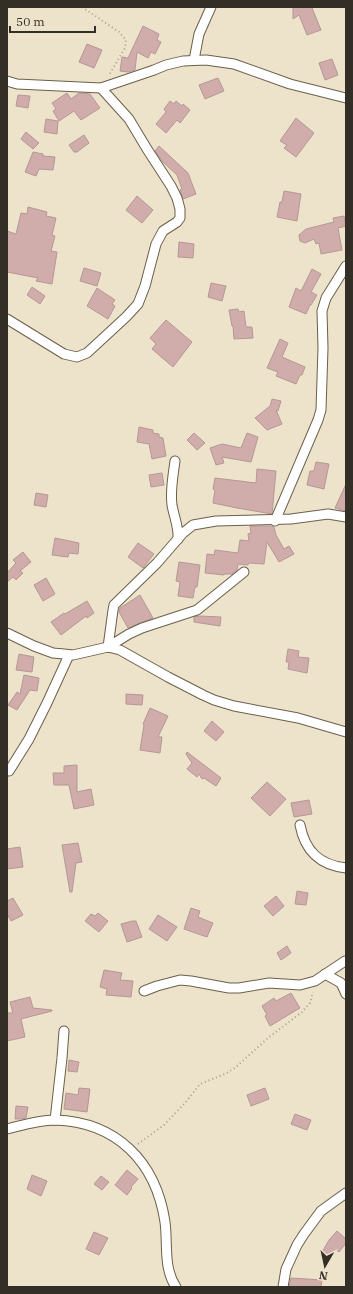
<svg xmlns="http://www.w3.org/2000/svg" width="353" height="1294" font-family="'IBM Plex Serif',serif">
<rect width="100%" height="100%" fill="#ede2ca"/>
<g fill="#d0acaa" stroke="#b59896">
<path d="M293,7h21l-2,1 9,22 -14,5 -8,-20 -6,4z"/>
<path d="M143,26l16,8 -2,6 4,2 -6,12 -4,-2 -3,6 -11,-6 -2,18 -7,2 -8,-1 2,-14 6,1z"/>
<path d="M87,44l15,6 -8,18 -15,-6z"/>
<path d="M332,59l6,16 -13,5 -6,-17z"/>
<path d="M218,78l6,13 -19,8 -6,-14z"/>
<path d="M67,93l4,6 8,-6 11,1 10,14 -19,12 -7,-9 -15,10 -6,-10 3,-2 -4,-6z"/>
<path d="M18,95l12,1 -2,12 -12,-2z"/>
<path d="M170,101l4,3 2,-3 6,5 1,-2 7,6 -10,13 -3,-3 -11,13 -10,-9 10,-12 -2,-3z"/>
<path d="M296,118l18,15 -18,24 -12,-9 3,-3 -7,-4z"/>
<path d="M46,119l12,2 -1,13 -13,-2z"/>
<path d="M26,132l13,11 -6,6 -12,-10z"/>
<path d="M84,135l5,8 -12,9h-3l-5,-7z"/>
<path d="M159,146l29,27 8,21 -13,5 -3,-9 2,-1 -5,-14 -14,-13 -8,-11z"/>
<path d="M33,152l10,2v2l12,1 -2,13 -14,-1 -3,7 -11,-4z"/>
<path d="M284,191l17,3 -4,27 -20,-4 3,-15h2z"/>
<path d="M137,196l16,14 -11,13 -16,-13z"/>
<path d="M28,207l19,5 -1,4 10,2 -4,17 3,1 -4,15 6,1 -5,32 -16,-3 2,-3 -31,-6v-41l9,3 5,-21 6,1z"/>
<path d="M344,216l2,10 -8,2 4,22 -21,4 -2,-11 -3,1 -2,-5 -9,4 -5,-2 -1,-6 7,-6 28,-7 -1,-4z"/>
<path d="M179,242l15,2 -1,14 -15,-1z"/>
<path d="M84,268l17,5 -4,13 -17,-5z"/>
<path d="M312,269l9,5 -10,18 6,3 -6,10h-1l-4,9 -17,-7 7,-19 5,3z"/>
<path d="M211,283l15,3 -4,15 -14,-4z"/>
<path d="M32,287l13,9 -5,8 -13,-9z"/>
<path d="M97,288l18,12 -3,4 3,2 -7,13 -21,-13z"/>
<path d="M238,309l1,3 5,-1 2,16h6l1,11 -19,1 -1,-13h-1l-3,-16z"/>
<path d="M166,320l26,22 -19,25 -21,-18 4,-5 -6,-6z"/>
<path d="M280,339l8,4 -6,14 23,10 -3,8h-2l-4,9 -20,-8 2,-4 -11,-4z"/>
<path d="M272,399l9,2 -3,10 -2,-1 6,14 -15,6 -12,-12 15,-12z"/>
<path d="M139,427l14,3v3l6,1v3l4,1 3,18 -14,3 -3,-15 -12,-2z"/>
<path d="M194,433l11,10 -8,7 -10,-10z"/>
<path d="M247,433l11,4 -7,25 -29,-5 2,6 -8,2 -6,-17 12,-4 19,4z"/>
<path d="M316,462l13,2 -5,25 -17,-4 3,-14h4z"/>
<path d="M257,469l19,2 -4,43 -35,-6 -24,-5 2,-13 -2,-1 2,-11 41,5z"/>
<path d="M162,473l2,12 -13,2 -2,-12z"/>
<path d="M346,484v27l-11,-3z"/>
<path d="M36,493l12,2 -2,12 -12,-2z"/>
<path d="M250,526h21l3,1 2,8 8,14 5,-3 5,8 -15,8 -12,-20 -3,22 -15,-1 -1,2 -10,-1 -1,6 -5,4h-8v1l-19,-2 2,-19 7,1 1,-5 23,3 2,-13 9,1 -1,-7 3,-1z"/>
<path d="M55,538l24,5 -1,11 -9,-1 -1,4 -16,-2z"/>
<path d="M138,543l16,11 -11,14 -15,-11z"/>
<path d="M23,552l8,10 -11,9 3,2 -7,7 -3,-3 -6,5v-9l9,-10 -3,-3z"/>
<path d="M179,562l21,3 -3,22h-2l-2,11 -15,-2 2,-14 -4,-1z"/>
<path d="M46,578l9,16 -12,7 -9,-16z"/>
<path d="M140,595l13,23 -25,10 -9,-16 1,-4z"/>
<path d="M87,601l7,12 -7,5 -1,-2 -25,19 -10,-13 13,-9 1,1z"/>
<path d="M199,616l22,1 -1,9 -26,-4v-5z"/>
<path d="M288,649l11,2 -1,6 11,1 -2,15 -19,-4 1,-7h-3z"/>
<path d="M19,654l15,3 -2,15 -16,-2z"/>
<path d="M24,675l15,3 -2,13 -7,-1 -13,20 -9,-5 9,-13 3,2z"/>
<path d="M126,694l17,1 -1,10 -16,-1z"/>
<path d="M150,708l18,8 -10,21h4l-2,16 -20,-3 4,-25 -1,-1z"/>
<path d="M212,721l12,11 -8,9 -12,-10z"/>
<path d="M187,752l34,26 -5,8 -12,-8 -2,1 -3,-5 -2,3 -10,-8 5,-6 -6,-9z"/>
<path d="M77,765v27l14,-3 3,16 -20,4 -5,-24h-15l-1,-12h11v-7z"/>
<path d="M267,782l19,17 -16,17 -19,-18z"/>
<path d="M309,800l3,14 -18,3 -3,-14z"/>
<path d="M78,843l4,19 -6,1 -4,29h-2l-8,-47z"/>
<path d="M20,847l3,20 -16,2v-20z"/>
<path d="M297,891l11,2 -2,12 -11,-1z"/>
<path d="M276,896l8,10 -11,10 -9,-10z"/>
<path d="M13,898l10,17 -12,6 -4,-7v-13z"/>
<path d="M191,908l9,3 -2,6 15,6 -6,14 -23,-8z"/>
<path d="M98,913l10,8 -9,11 -14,-11 6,-7 4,2z"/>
<path d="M158,915l19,12 -10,14 -18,-12z"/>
<path d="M132,921h4l6,16 -15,5 -6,-18z"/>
<path d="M287,946l4,7 -10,7 -4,-7z"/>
<path d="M104,970l18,3 -2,7 13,1 -2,16 -25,-2 1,-6 -7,-2z"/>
<path d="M291,993l9,15 -30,18 -5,-10 2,-1 -5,-9 12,-8 2,3z"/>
<path d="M30,997l3,11 19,2v1l-31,8 4,18 -18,4v-28h6l-3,-11z"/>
<path d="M69,1060l10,2 -2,10 -9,-1z"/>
<path d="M79,1088l11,1 -3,23 -23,-3 2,-16 12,2z"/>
<path d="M265,1088l4,11 -18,7 -4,-11z"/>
<path d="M16,1106l12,1 -2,11 -6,1h-5z"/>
<path d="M295,1114l16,6 -4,10 -16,-6z"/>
<path d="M127,1170l11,9 -7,8 1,1 -5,7 -12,-10z"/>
<path d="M32,1175l15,6 -6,15 -14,-7z"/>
<path d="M101,1176l8,6 -7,8 -8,-6z"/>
<path d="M337,1231l9,8v4l-7,9 -3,-2 -5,9 -10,-5 8,-14z"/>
<path d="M94,1232l14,6 -9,17 -13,-6z"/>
<path d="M291,1278l31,2 -1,7h-32z"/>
</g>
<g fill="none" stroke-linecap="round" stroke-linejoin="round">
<defs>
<g id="street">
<path d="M194,60l5,-26 12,-27"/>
<path d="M7,81l10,3 84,4 53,-18 12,-5 17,-4 23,-1 28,4 56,20 56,14"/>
<path d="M7,319l57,35 13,3 10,-4 39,-36 12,-13 7,-18 11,-42 7,-13 14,-9 3,-4v-9l-3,-11 -6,-12 -24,-37 -18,-30 -28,-31"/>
<path d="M175,461c-2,15 -5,30 -3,44 2,12 7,22 6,34"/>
<path d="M275,521l43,-101 3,-10 2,-62 -1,-37 4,-13 20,-32"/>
<path d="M7,633l27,13 19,7 11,1 9,1 35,-8 12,3 48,27 35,18 11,5 20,6 64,12 48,14"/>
<path d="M108,647l5,-37 1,-5 43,-42 26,-30 10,-8 23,-4 75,-2 37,-5 18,3"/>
<path d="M108,647l21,-13 13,-6 55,-18 47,-38"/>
<path d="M9,771l20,-32 18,-36 22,-48"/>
<path d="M300,825c5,26 19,40 46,43"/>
<path d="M325,974l16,9 5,11"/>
<path d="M144,991l13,-5 23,-6 11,1 38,7h10l30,-5 31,2 15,-4 30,-20"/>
<path d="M55,1120l7,-62 2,-27"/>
<path d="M7,1129c16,-4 32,-9 48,-9 62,2 101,42 110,102 3,21 -2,46 11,65"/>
<path d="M283,1287l3,-18 11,-24 7,-11 17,-23 25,-18"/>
</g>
</defs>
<use href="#street" stroke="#6a604b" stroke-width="11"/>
<g stroke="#aaa18f" stroke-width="2" stroke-dasharray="1 3" stroke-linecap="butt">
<path d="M82,7l37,25 7,8 -1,8 -16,27"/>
<path d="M138,1144l26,-19 21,-22 15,-19 27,-11 9,-6 32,-29 34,-26 8,-9 3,-11"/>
</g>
<use href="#street" stroke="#fff" stroke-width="9"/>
</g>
<rect width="353" height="1294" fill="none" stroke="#342f26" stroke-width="16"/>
<g transform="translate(325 1266) rotate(189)" stroke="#ede2ca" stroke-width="3" paint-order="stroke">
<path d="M0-3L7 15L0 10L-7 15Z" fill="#342f26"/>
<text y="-6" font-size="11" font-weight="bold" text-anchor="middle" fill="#342f26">N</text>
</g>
<path d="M10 26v6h85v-6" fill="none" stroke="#342f26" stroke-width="2"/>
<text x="16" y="26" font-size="12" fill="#342f26" stroke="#ede2ca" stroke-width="3" paint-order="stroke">50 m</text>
</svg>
